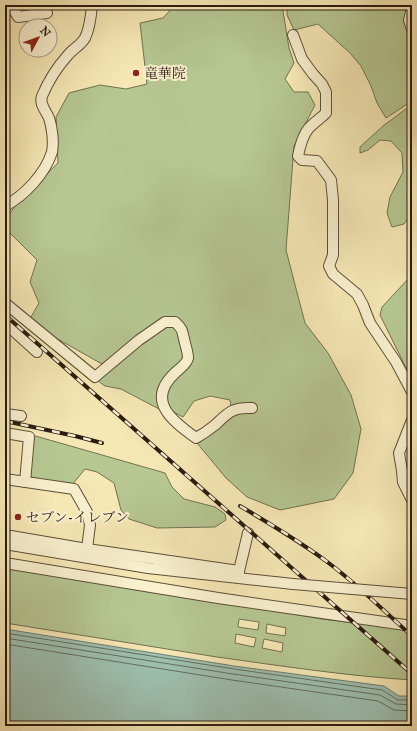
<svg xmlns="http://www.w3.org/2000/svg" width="417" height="731" font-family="'IM FELL Great Primer','Noto Serif JP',serif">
<rect width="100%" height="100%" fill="#f6e8b5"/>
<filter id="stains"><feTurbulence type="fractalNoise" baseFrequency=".005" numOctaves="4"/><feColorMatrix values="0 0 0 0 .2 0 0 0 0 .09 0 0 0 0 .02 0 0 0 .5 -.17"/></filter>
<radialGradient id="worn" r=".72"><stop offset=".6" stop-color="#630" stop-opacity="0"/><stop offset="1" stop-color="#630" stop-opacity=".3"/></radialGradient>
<g fill="#b6c792" stroke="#707252" fill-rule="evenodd">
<path d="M175,5h107l7,43 5,15 -9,16 9,13h14l7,13 -21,41 -8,104 19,73 23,30 23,42 10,34 -8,44 -19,26 -54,11 -33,-13 -21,-19 -29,-35 35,-29 -2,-14 -20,-4 -16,5 -11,16 -13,-7 -4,-14 6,-16 18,-21 -15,-38 -39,16 -34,27 -55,-31 -16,-16 8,-14 -9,-21 7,-22 -32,-32c0,-20 38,-50 53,-65l-2,-46 13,-24 31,-8 26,4 21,-5 -7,-61 23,-5z"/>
<path d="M287,5h125v96l-26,17 -9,-15 -6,-17 -10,-20 -11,-13 -32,-29 -24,6 -7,-15z"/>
<path d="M410,106h2v69l-2,16 2,6v13l-3,7 -5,7 -12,3 -5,-14 3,-16 13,-25 -1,-19 -11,-12 -11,-1 -12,10 -8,3v-6l23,-21z"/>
<path d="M412,277v103l-32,-65 2,-8 27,-29z"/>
<path d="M166,324h8l5,5 5,28 -25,30 -2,12 2,10 -38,-20 -16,-3 -8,-6z"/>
<path d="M32,435l133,38 7,14 12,12 31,8 10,7 1,6 -11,7 -58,1 -28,-9 -8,-9 -7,-27 -17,-11 -12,-3 -13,16 -42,-5z"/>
<path d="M5,565l317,54 90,11v50c-65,-4 -130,-14 -195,-23 -71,-11 -141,-23 -212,-34zM239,619l20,3 -1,8 -20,-3zM267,624l19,4 -1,8 -19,-3zM236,634l20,4 -2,9 -19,-4zM264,639l19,4 -1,9 -20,-4z"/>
</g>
<path fill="#9dc0b0" stroke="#6f7e70" d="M5,629l229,37 150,20 15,10h13v30h-407z"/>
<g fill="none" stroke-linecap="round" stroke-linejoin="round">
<g stroke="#636e60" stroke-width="1">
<path d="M5,633l229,36 148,21 16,10h14"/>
<path d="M5,638l228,36 147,21 16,9 16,1"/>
<path d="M5,644l227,36 146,21 16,9 18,1"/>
</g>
<defs>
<g id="minor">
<path d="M11,5l7,12 29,-4"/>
<path d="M412,8l-3,12 3,9"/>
<path d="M293,35l9,24 11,15 9,10 4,8v21c-5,5 -10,8 -15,13 -8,7 -11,20 -13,30l4,4 15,1 14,19 2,20v55l-4,11 4,8 24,20 6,11 7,18 26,39 16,30"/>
<path d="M5,206c20,-11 40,-32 47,-54 2,-10 0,-25 -3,-34 -3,-7 -10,-14 -7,-22 6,-14 16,-30 26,-41 5,-6 13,-10 17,-17 5,-10 6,-22 7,-33"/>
<path d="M5,303l90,74 44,-37 26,-18h10c9,8 7,10 10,21 1,4 3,10 3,15 -1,6 -8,10 -12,14 -31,28 -5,48 20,66 7,-4 13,-8 19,-13 13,-12 17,-18 37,-17"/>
<path d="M5,323l32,29"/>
<path d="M5,414l16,2"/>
<path d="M412,420l-13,33 3,18 1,11 9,18"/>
<path d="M5,433l24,4 -4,45"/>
<path d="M5,479l69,10 13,23 3,13 -3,24"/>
<path d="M5,535l82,14 152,22v7"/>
<path d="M5,544l143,24 145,16"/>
<path d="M5,563l213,35 194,28"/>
<path d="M239,571l9,-38"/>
</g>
</defs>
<use href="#minor" stroke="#5c4f3a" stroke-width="12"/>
<use href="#minor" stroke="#f9f0cf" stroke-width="10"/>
<defs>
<g id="rail">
<path d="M5,315l407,359"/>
<path d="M5,421l70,15 27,7"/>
<path d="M240,506c30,18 61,36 90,58 29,22 55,48 82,72"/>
</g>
</defs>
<use href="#rail" stroke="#291c11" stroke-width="4"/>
<use href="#rail" stroke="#f9f0cf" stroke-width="2.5" stroke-dasharray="8" stroke-linecap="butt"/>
<defs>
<path id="minor-bridge" d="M293,584l119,10"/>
</defs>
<use href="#minor-bridge" stroke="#5c4f3a" stroke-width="12" stroke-linecap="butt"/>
<use href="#minor-bridge" stroke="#f9f0cf" stroke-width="10"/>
</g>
<g fill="#8f2418" stroke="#f9f0cf" stroke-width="1.5">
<circle cx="136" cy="73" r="4"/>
<circle cx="18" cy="517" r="4"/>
</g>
<g text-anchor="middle" stroke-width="4" stroke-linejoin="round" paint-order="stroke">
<g font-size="14" fill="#291c11" stroke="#f9f0cf" text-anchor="start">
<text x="144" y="78">竜華院</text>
<text x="26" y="522">セブン-イレブン</text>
</g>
</g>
<rect width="417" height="731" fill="none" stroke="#f6e8b5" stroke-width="20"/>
<rect x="6" y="6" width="405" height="719" fill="none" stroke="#291c11" stroke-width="2"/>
<rect x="10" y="10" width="397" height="711" fill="none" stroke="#291c11"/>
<g transform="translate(38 38) rotate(49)"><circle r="19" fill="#f9f0cf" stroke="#a69b83"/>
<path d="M0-3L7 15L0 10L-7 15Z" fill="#8f2418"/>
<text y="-6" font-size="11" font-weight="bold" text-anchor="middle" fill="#291c11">N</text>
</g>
<rect width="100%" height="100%" filter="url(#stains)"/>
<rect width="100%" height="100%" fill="url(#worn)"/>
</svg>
